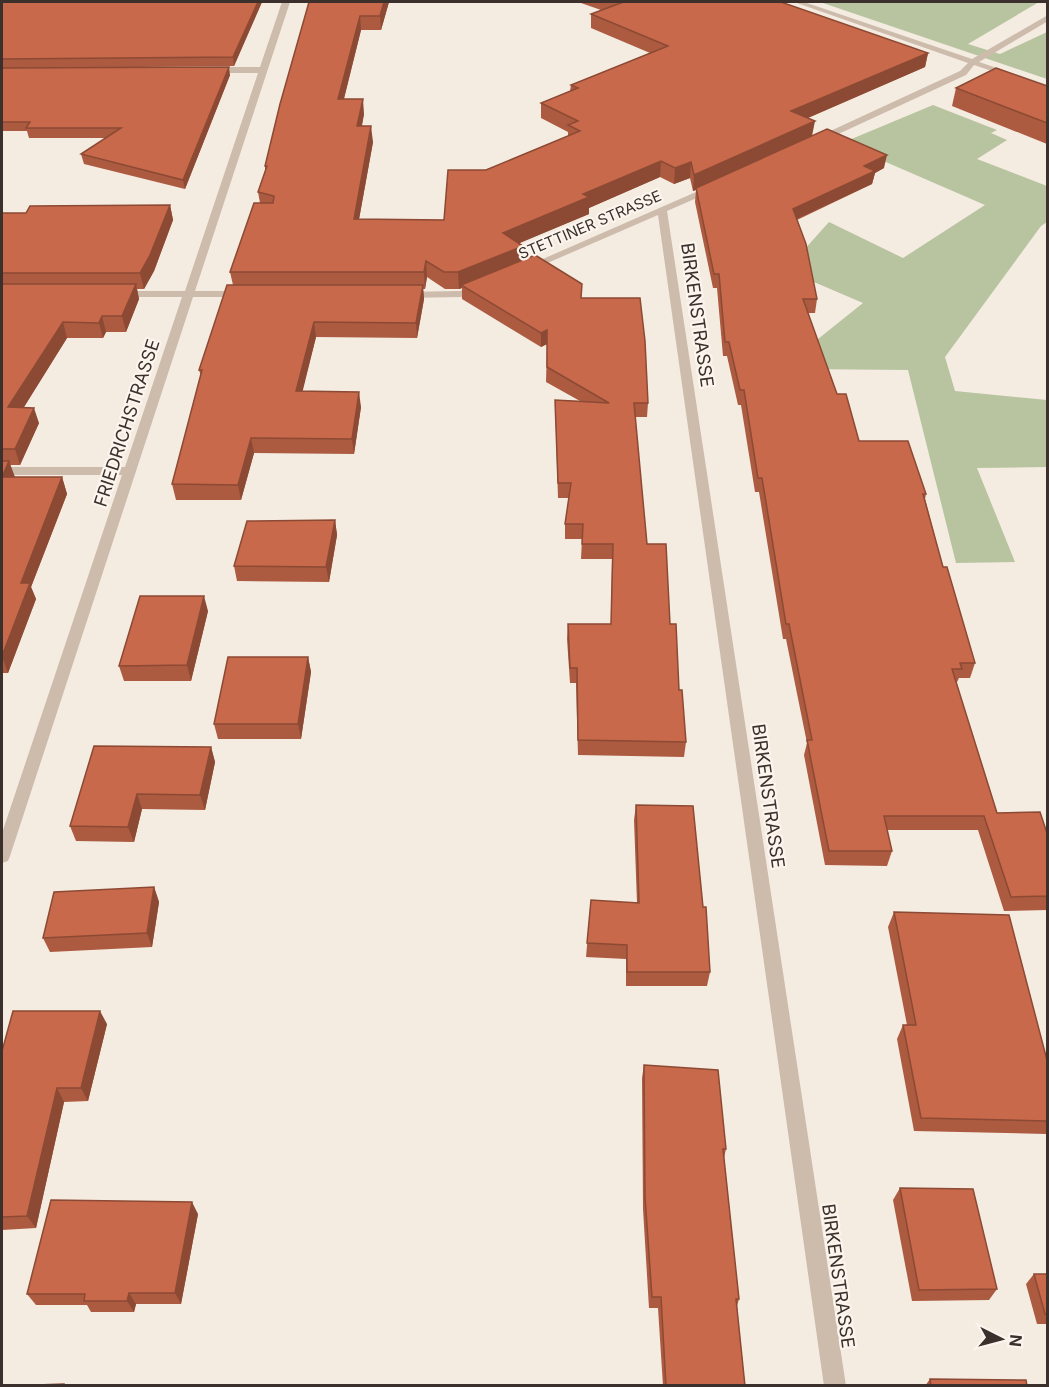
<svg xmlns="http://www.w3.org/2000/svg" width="1049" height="1387" font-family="Inter,sans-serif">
<rect width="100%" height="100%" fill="#f4ebe1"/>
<g fill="#b8c4a0">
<path d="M820,2h219l-71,42 32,10 47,-22v47z"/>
<path d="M933,105l64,25 -6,3 16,7 -30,19 70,27v36l-6,4 -96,131 10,34 92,9v67l-70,1 38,94 -59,1 -48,-193 -106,-1 -4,-14 65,-52 -77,-33 43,-48 74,36 82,-53 -143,-62z"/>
</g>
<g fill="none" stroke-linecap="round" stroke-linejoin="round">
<g fill="#cdbbac" fill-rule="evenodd">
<path d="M282,2h8l-95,289h49l5,3 -5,3h-51l-183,559 -2,5 -6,2v-30l120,-358h-120v-8h123l57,-170h-64l-5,-3 5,-3h67l73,-218h-50l-4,-3 4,-3h52z"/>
<path d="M794,2h10l168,57 76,-44v6l-69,41 69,23v5l-74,-25 -8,10 -147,68h-6v-4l147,-68 8,-8z"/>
<path d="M712,185l3,1v4l-48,21 179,1175h-22l-166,-1171 -129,56 -9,-2z"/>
<path d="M480,284l5,3 -1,2 -23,8 -58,1 -5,-3 5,-3 57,-1z"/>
</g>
</g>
<g fill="#ac5a40">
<path d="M2,2h260l-28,64 -184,2 180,7 -45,114 -101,-25 -3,-10 26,-16h-78l-2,-7h-25z"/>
<path d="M309,2h80l-8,28h-20l-17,69 20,15 -2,12 11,16 -14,77 85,1 42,-50 82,-34v-4l-27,-14v-15l29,-12 1,-6 79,-32 -59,-25v-14l10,-4 -20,-7v-1h200l147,51 -3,14 -117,51 4,18 72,32 -9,5 -3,11 -75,36 20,79 -2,14h-7l29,81 22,47 67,53 -1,5 18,68 32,96 -5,15h-11l-3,6 41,129 50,20v77l-43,1 -26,-81h-91l5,21 -5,15 -62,-1 -21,-110 3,-12 -21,-104h-3l-24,-147h-4l-14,-87h-3l-11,-49h-4l-6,-68h-4l-18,-86 1,-12 -3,1 -3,-13 -16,6 -14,-7 -71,31v6l-70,29 4,3v14l59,38 66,105 -1,14h-12l12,127 23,80 16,118 -2,15 -106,-2 -2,-72h-6l-3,-44 1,-15h43l1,-65h-31l1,-20h-17v-15l4,-26h-11l-3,-98 25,1 -34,-19 1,-38 -6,3 -79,-48v-11l-3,1h-14l-18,-12 -2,12h-2l1,10 -7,39 -101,-1 -14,54 59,16 -7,47 -100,-1 -13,47h-65l-4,-16 29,-108 -2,-6 34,-85 -3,-13 30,-69 -2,-11 7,-21v-5z"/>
<path d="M1047,86v58l-95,-38 4,-18z"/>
<path d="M170,205l3,15 -19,51 -10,18h-7l2,10 -13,33h-20l-3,6h-36l-43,69 15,16 -19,42h-10l4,12h48l5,17 -36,93 5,12 -28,74h-5l-1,4v-464h24z"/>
<path d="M335,520l2,15 -8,47 -92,-1 -3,-15z"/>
<path d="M208,611l-17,70h-67l-5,-15z"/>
<path d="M308,657l3,15 -10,67h-83l-4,-15z"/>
<path d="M211,747l4,15 -10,48 -63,-1 -8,33 -58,-1 -6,-15z"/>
<path d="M636,805l74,167 -3,14h-81v-27l-40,-2 5,-57 46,3 -3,-83z"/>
<path d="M154,887l5,15 -7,45 -102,5 -7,-14z"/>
<path d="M894,912l153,148v74l-133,-3 -17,-92 6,-14h4l-19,-98z"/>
<path d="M107,1024l-19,77 -24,1 -28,126 -34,2v-179z"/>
<path d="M644,1065l82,84 -2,9 15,141 -2,7 8,80h-82l-5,-78h-9l-6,-99 -1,-131z"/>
<path d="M900,1188l97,101 -8,11 -77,1 -19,-101z"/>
<path d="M198,1214l-17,90h-45l-2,8h-43l-4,-7h-51l-9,-11z"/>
<path d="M1034,1274h13v50h-10l-11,-40z"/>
<path d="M930,1379l97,7h-102z"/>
</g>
<g fill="#8c4a34">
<path d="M258,2h4l-28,64 -1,-9z"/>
<path d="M384,2h5l-8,28 -1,-14z"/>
<path d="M360,16l1,14 -21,84 -2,-15z"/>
<path d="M928,53l-3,14 -136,59 2,-15z"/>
<path d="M229,67l1,8 -45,114 -2,-9z"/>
<path d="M363,99l1,15 -6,28 -1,-16z"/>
<path d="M815,121l-3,15 -119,55 1,-16z"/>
<path d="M371,126l2,16 -17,94 -2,-17z"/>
<path d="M887,155l-3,13 -9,5 -3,11 -82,38 3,-13 71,-43z"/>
<path d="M661,161l-1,16 -71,31v6l-86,36v-17l80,-39z"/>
<path d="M691,162l-1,16 -16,6 1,-16z"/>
<path d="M170,205l3,15 -19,51 -10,18 -4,-16z"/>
<path d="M523,246v16l-62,23 1,3 -3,1 -1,-17z"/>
<path d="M426,261l1,16 -2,12 -1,-17z"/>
<path d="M136,284l3,15 -13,33 -4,-16z"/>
<path d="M423,285l1,14 -7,39 -1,-15z"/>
<path d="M102,316l4,16 -3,6 -4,-15z"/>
<path d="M63,322l4,16 -53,85 -6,-16z"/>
<path d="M314,322l2,15 -17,69 -3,-15z"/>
<path d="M547,330v14l-6,3v-14z"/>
<path d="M359,392l2,15 -7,47 -2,-15z"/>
<path d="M34,408l5,15 -19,42 -5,-16z"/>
<path d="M251,438l3,15 -13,47 -3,-15z"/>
<path d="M9,461l6,16 -8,17 -5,-17z"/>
<path d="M62,477l5,17 -36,93 5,12 -28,74 -6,-17 19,-73z"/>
<path d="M335,520l2,15 -8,47 -3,-15z"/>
<path d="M204,596l4,15 -17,70 -4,-16z"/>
<path d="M308,657l3,15 -10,67 -3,-15z"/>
<path d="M211,747l4,15 -10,48 -5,-15z"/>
<path d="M137,794l5,15 -8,33 -6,-15z"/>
<path d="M154,887l5,15 -7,45 -5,-14z"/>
<path d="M100,1011l7,13 -19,77 -7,-13z"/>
<path d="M57,1088l7,14 -28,126 -9,-12z"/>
<path d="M192,1202l6,12 -17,90 -6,-11z"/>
<path d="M129,1293l7,11 -2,8 -7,-11z"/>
</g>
<g fill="#c8694b" stroke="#8c4a34" stroke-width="1.5">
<path d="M2,2h256l-25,55 -231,2z"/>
<path d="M309,2h75l-4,14h-20l-22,83h25l-6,27h14l-17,93 90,1 4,-50h38l94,-39 -12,-6 10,-4 -37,-18 37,-15 -7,-3 97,-39 -77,-32 30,-11 -5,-1h165l147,51 -137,58 24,10 -121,54 -3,-13 -16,6 -14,-7 -78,33 6,3 -86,36 20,13 -65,26h-14l-18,-11 -2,11h-194l24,-69h19l1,-7 -16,-4 9,-26h-2l15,-62z"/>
<path d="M229,67l-46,113 -102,-26 40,-26h-95l4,-6h-28v-54z"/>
<path d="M996,68l51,18v37l-91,-35z"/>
<path d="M827,129l60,26 -23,11 11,5 -82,38 13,35 11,55h-14l34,95h9l13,47h49l18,53h-3l20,73h4l28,96h-15l2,6h-10l45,144 43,-1 7,21v63l-36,1 -27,-81h-100l8,35h-63l-22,-111h5l-23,-116h-3l-24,-146h-4l-14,-88h-4l-11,-48h-4l-6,-68h-5l-18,-86z"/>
<path d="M170,205l-20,50 -10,18h-138v-60h24l4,-7z"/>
<path d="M535,255l47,29 -1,14h59l5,43 3,62h-14l13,141h19l4,80h6l3,66h3l4,52 -108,-2 -1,-72h-7l-2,-44h43l2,-80h-31l1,-20h-18l6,-41h-13l-3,-83 54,3 -62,-36v-37l-6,3 -80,-48z"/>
<path d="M2,284h134l-14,32h-20l-3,7 -36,-1 -55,85 26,1 -19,41h-13z"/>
<path d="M227,285h196l-7,38 -102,-1 -18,69 63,1 -7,47 -101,-1 -13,47 -66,-1 30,-114h-3z"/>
<path d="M2,461h7l-7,16z"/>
<path d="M2,477h60l-41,106h9l-28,73z"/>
<path d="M335,520l-9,47 -92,-1 13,-45z"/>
<path d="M140,596h64l-17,69 -68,1z"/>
<path d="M228,657h80l-10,67h-84z"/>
<path d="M94,746l117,1 -11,48 -63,-1 -9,33 -58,-1z"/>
<path d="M636,805l57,1 10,101h3l4,65h-83v-27l-40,-2 4,-43 48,3z"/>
<path d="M154,887l-7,46 -104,5 11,-46z"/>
<path d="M894,912l115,3 38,145v61l-126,-3 -18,-93h13z"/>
<path d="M13,1011h87l-19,77h-24l-30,128 -25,1v-166z"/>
<path d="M644,1065l74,5 8,79h-3l16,150h-3l9,87h-79l-5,-89h-9l-7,-100z"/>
<path d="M900,1188l73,1 24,100 -78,1z"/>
<path d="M51,1200l141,2 -17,91h-46l-2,8h-43l1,-7h-58z"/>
<path d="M1034,1274h13v40h-2z"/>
<path d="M930,1379l96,1 1,6h-96z"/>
<path d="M64,1384v2h-57z"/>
</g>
<g text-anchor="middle" stroke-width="4.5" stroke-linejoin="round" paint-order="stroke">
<g font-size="15" fill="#3b302b" stroke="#fbf5ee">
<text transform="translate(590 225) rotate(-23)" y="5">STETTINER STRASSE</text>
</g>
<g font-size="18" fill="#3b302b" stroke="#fbf5ee">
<text transform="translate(697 315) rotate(82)" y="6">BIRKENSTRASSE</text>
<text transform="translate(127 423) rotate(-72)" y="6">FRIEDRICHSTRASSE</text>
<text transform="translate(768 796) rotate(82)" y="6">BIRKENSTRASSE</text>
<text transform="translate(838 1276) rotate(82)" y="6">BIRKENSTRASSE</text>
</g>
</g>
<rect width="1049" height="1387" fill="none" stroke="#3b302b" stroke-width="6"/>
<g transform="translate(1001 1339) rotate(96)" stroke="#fbf5ee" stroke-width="4.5" paint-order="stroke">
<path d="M0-4.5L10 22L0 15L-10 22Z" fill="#3b302b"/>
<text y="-9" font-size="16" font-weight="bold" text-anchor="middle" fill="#3b302b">N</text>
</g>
</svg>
